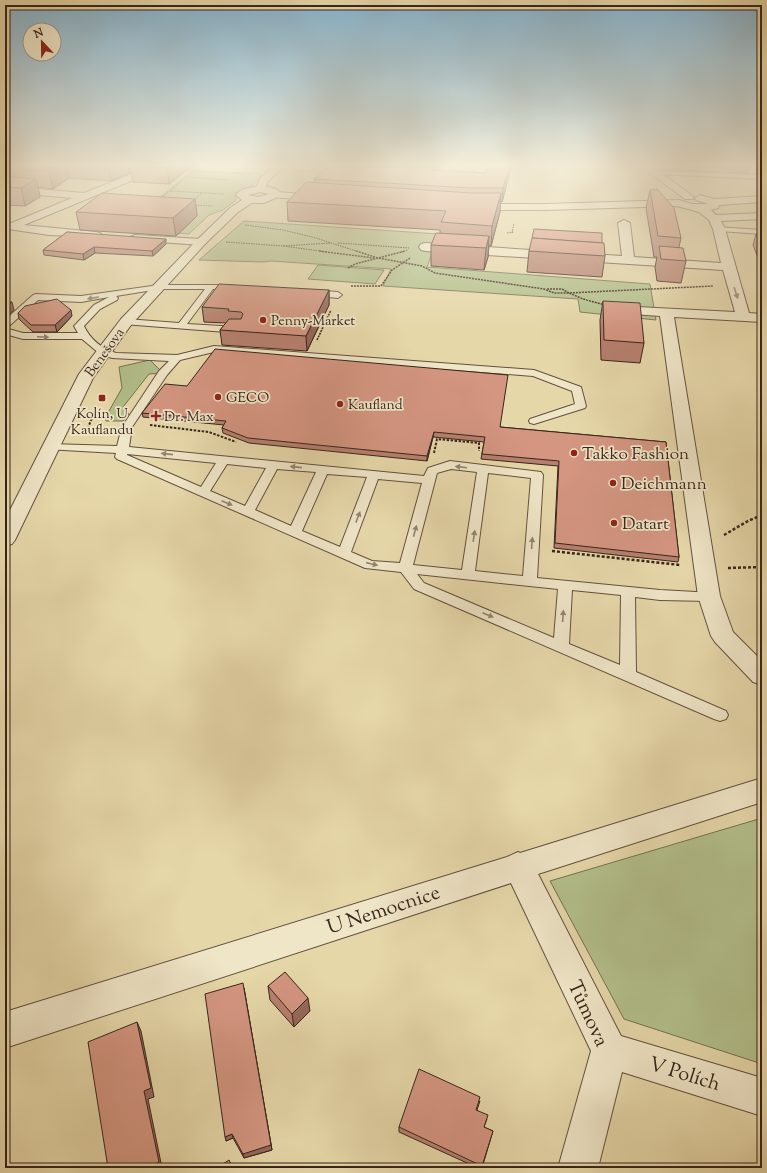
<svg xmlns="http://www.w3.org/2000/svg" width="767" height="1173" font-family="'Sorts Mill Goudy',serif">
<rect width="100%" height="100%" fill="#e6d7a9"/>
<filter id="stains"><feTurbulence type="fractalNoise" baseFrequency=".005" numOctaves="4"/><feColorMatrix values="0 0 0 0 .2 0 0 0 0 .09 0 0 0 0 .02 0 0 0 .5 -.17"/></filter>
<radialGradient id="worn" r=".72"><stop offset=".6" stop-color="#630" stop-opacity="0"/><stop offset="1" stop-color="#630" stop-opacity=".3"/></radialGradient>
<g fill="#b2bf8b" stroke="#747252">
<path d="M199,171l48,2 8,-1 7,2 -10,12 -16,7 -1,8 -12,9 -14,5 -20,19 -26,-2 -12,-27 40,-33z"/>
<path d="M244,221l195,13 -12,33 223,17 6,36 -76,-8 -2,-13 -195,-13 8,-17 -120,-8 -8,1 -64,-2z"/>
<path d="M318,265l66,5 -9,14 -67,-5z"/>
<path d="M150,360l13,13 -14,1 -26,33 6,7 -6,7h-17l-1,-3 17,-30 -3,-21z"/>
<path d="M762,818v246l-138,-45 -74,-138z"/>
</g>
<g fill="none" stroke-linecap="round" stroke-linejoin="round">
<defs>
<g id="service">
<path d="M657,171l105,4v4l-107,-5v-2z"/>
<path d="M716,227l46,3v4l-43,-3h-3z"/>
<path d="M159,285h62l1,2 -1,2h-8l-26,35 52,3 5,3 -5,3 -116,-9 -1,-2 4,-3 53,4 26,-34h-46l-43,7 2,2 -1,2 -17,9 -16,17c6,13 18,23 32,27l61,2 37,-9 320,24 47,17 5,19 -1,2 -51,16 -4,-1 -1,-2 1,-2 45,-15 -3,-13 -39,-15 -319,-24 -34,8 -13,15 -35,52 -3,20 295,29 4,-8 22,-7 91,11 2,3 -6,103 123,12 54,3 2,3 -2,3 -5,2 -49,-1 -25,-3 1,75 90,39 2,4 -2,4 -6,2 -6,-2 -300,-130 -13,-17 -36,-4 -248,-109 -2,-2 1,-4 -70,-4 -2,-2 2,-2 4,-1 67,2 5,-19 37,-56 10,-10 -57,-3 -12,-4 -18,-15h-59l-18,-5v-6l18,5h55l-4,-7 2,-2 18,-19 15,-8 -28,5 -43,-2 -30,27 -3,1v-8l28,-25 3,-1 45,2zM127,454l89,9 -15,24 -74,-32zM227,464l39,4 -21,38 -35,-15zM277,469l39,3 -25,54 -36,-16zM451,469l26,3 -15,98 -49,-5 24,-92zM488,473l43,5 -8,98 -48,-5zM327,474l40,3 -27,70 -38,-16zM378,479l44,4 -22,80 -28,-2 -21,-9zM417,574l141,15 -4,49 -130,-55zM572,590l49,5 -1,70 -51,-21z"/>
<path d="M310,290l28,2 4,3 -4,3 -31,-3 -1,-2 1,-2z"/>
</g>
<g id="minor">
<path d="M94,167h43l7,4 -6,7 -114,47 72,7 4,1 2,2 -2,2 -51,-2 -41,-6 -2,-2 3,-3 63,-26 -67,-6v-6l79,7 48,-19 1,-2 -35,-2 -3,-1z"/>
<path d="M466,167h10l-5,6 -3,1 -5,-3z"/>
<path d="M643,167h10l41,30 -1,2h-8l-41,-30z"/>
<path d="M275,192l47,3 5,3 -5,3 -51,-4 -1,-2z"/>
<path d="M700,195l14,4 48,-3v6l-43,3 -1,3 -7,2 5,5 46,-2v6l-41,2 4,8 24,84 13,1v8l-88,-5 46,279 13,36 29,29v24l-9,-3 -38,-40 -4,-6 -13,-40 -38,-280 -28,-2 -2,-3 2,-3 5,-1 98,5 -12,-42 -298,-19 -4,-1 -2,-3 2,-3 4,-1 197,13 -4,-33 6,-3 6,3 4,34 87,6 -8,-34 -4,-9 -10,-8 -22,-6 -132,4h-75l-5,-3 5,-3h75l134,-4 13,4h16l-12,-4 -1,-2z"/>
<path d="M136,235l65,4 4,1 2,2 -2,2 -4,1 -69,-5 -2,-2 2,-2z"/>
<path d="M762,778v24l-224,72 83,162 141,42v38l-140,-44 -24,96h-40l33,-117 -80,-168 -506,165v-36l502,-155 11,-5 2,1z"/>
</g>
<path id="tertiary" d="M273,167h10l-15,14 -2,6c6,0 12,2 15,7l-1,2 -16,7h-12l-14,9 -33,32 -74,81 -38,53 -78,162 -3,4 -7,2v-26l74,-146 42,-55 76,-79 33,-32 12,-8 -6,-5c5,-7 12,-7 20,-8l5,-9zM260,192l9,2 -11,3 -10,-2z"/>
</defs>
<use href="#service" stroke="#63513e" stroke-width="2"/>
<use href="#minor" stroke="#63513e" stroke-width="2"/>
<use href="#tertiary" stroke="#63513e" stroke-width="2"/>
<g stroke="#37241a" stroke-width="1" stroke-dasharray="1.5 1" stroke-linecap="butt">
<path d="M186,170l56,4"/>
<path d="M436,170l15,1"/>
<path d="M294,171l29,1"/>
<path d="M187,177l43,3"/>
<path d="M170,191l54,3"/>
<path d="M161,198l34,-28"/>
<path d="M192,201l10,-8"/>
<path d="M193,205l19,1"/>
<path d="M245,225l38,5 33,8 43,14"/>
<path d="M507,233l6,-1"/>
<path d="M512,233l2,-10"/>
<path d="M226,242l57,4"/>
<path d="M338,243l71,5"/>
<path d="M5,247l5,-4"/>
<path d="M327,252l-44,-6 48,-3"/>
<path d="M401,252l7,-2"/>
</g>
<g stroke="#37241a" stroke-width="1.5" stroke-dasharray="2 1" stroke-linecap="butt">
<path d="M319,251l55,7"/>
<path d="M356,251l22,7 44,8 13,7 109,16 10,4h15l14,6 22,6"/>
<path d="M348,268l7,-4 50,-13"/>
<path d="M351,286h30l11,-16 18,-12"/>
<path d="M547,289h15l7,4 144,-7"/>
<path d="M317,340l14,-30"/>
</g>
<g stroke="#37241a" stroke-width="2" stroke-dasharray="2.5 1.5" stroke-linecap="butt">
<path d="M150,425l59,7 27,10"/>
<path d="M88,428h20"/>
<path d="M84,430l4,-2 8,-21"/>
<path d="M434,453l3,-14 42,4v8"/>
</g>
<g stroke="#37241a" stroke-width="2.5" stroke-dasharray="3 2" stroke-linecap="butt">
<path d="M724,535l24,-14 14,-6"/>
<path d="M552,551l128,14"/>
<path d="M728,568l34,-1"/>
</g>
<use href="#service" fill="#efe5c7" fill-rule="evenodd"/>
<use href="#minor" fill="#efe5c7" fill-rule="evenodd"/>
<use href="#tertiary" fill="#efe5c7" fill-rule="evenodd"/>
</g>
<g fill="#b6806f" stroke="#37241a">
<path d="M5,167h123l2,6 -19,8 -42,-3 -16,11 -15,-2 2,10 -15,9 -20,-1z"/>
<path d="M130,167h61l-22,17 -36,-2z"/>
<path d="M488,167h23l-9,35h-2v10l-9,34h-2l-1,11 -4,13 -53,-4v-21l9,-12v-3l-152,-9 -1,-19 28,-19 -1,-4 125,-9 46,3z"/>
<path d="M673,167h77l-2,6 -75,-3z"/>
<path d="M650,190l31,48 -2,9 7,14 -5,22 -24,-2 -2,-14 2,-10h-3l-8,-49z"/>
<path d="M195,199l2,17 -21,20 -96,-6 -4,-18z"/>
<path d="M67,232l99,12 -13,12 -58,-3 -11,7 -40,-5 -1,-5z"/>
<path d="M756,234l6,1v33l-9,-23z"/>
<path d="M602,243l3,13 -3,21 -75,-5 2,-21z"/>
<path d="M329,290v15l-22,46 -85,-6 -2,-15 6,-7 -22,-1 -2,-15z"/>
<path d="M603,301l41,42 -4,20 -39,-3 -1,-40z"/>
<path d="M18,313l54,3 -15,16h-24l-14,-13z"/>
<path d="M142,413l358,14 166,15 13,115 -1,5 -124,-14 4,-82 -77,-7 3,-17 -51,-5 -6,24 -178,-18 -26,-10 -1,-5 2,-3 -81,-8z"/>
<path d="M268,986l42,25 -16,16 -24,-27z"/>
<path d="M244,988l28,162 -28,8 -11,-20 -7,3z"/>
<path d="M480,1101l-3,9 10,9 -3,8 9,4 -11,37h-4l-79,-36v-5z"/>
</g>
<g fill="#94685a" stroke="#37241a">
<path d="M57,167h10l2,11 -16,11 -4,-18z"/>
<path d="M109,167h19l2,6 -19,8z"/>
<path d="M167,167h24l-22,17z"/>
<path d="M434,167h7l-10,16 1,-13z"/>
<path d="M509,167h2l-9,35 1,-14z"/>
<path d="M36,179l4,18 -15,9 -4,-18z"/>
<path d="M501,193l-1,19 -9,34 1,-20z"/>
<path d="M195,199l2,17 -21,20 -3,-18z"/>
<path d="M489,236l-1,21 -4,13 2,-22z"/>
<path d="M166,239v5l-13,12 -1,-5z"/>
<path d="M94,247l1,6 -11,7 -1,-6z"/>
<path d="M329,290v15l-22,46 -1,-15z"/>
<path d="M12,302l2,8 -9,8v-10z"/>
<path d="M71,310l1,6 -15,16 -2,-7z"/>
<path d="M434,432l-1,5 -6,24v-5z"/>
<path d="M244,988l28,162 -28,8 -1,-4z"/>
<path d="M308,998l2,13 -16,16 -2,-13z"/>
<path d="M137,1022l4,9 13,66 -6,2 14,69h-16z"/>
<path d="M232,1134l1,4 -7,3 -1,-4z"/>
</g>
<g fill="#d49581" stroke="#37241a">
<path d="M5,167h52l-8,4 -44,-3z"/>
<path d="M327,167h107l-2,3 53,3 3,-6h21l-6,21h-32l-157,-9z"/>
<path d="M5,176l31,3 -15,9 -16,-1z"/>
<path d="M306,182l165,11h30l-9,33 -51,-4 5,-11 -159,-9z"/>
<path d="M657,189l17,19 7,30 -23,-2 -8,-46z"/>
<path d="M102,193l93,6 -22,19 -97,-6z"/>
<path d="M534,229l68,4v10l-70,-5z"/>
<path d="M67,232l99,7 -14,12 -58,-4 -11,7 -40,-4z"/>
<path d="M436,233l53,3 -3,12 -55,-3z"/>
<path d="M756,234l6,1v14z"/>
<path d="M532,238l72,5 1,13 -76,-5z"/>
<path d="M659,246l24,2 3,13 -25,-2z"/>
<path d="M219,284l110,6 -23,46 -86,-6 9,-11h12l2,-5 -2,-2 -13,-1 1,-2 -27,-2z"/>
<path d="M57,299l14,11 -16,15h-24l-13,-12 7,-7z"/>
<path d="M603,301l37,2 4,40 -40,-3z"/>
<path d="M5,302h7l-7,6z"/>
<path d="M215,349l293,26 -8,52 166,15 13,115 -124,-14 4,-82 -77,-7 3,-17 -51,-5 -7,24 -179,-18 -26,-10 4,-7 -84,-8 23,-29 22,2z"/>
<path d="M285,972l23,26 -16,16 -24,-28z"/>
<path d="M243,983l28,162 -28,9 -11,-20 -7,3 -20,-143z"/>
<path d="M137,1022l14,66 -7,3 15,71 -13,6h-38l-20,-126z"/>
<path d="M419,1069l61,28 -4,13 12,5 -4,12 9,4 -11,35 -83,-39z"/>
<path d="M229,1160l4,8h-16z"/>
</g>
<defs><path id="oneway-solid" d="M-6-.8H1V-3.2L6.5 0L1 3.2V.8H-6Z"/></defs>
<g fill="#938470">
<use href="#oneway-solid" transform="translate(736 293) rotate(72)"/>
<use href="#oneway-solid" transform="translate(93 298) rotate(172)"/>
<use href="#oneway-solid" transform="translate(43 337) rotate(2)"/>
<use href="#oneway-solid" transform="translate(167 454) rotate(-174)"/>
<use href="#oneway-solid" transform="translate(296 467) rotate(-174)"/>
<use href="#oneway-solid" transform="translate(461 467) rotate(-173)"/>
<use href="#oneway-solid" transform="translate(227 503) rotate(23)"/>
<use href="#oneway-solid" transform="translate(358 517) rotate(-69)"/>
<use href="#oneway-solid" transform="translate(415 531) rotate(-75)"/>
<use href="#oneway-solid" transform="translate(474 536) rotate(-82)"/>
<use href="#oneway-solid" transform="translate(532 543) rotate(-86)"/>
<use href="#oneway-solid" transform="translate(372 564) rotate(13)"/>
<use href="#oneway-solid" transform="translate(488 615) rotate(23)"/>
<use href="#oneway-solid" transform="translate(563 616) rotate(-86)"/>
</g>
<linearGradient id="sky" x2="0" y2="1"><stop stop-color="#87b6d2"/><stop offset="0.5" stop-color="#f4edd8"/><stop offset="1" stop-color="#f4edd8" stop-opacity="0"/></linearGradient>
<rect width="767" height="331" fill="url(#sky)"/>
<g fill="#8f2418" stroke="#efe5c7" stroke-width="1.5">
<circle cx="263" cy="320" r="4"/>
<circle cx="218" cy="397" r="4"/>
<rect x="98" y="394" width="8" height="8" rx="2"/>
<circle cx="340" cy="404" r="4"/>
<path d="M154 410h4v4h4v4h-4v4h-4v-4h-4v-4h4z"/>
<circle cx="574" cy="453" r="4"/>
<circle cx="613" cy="483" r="4"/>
<circle cx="614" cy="523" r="4"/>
</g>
<g text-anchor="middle" stroke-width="3.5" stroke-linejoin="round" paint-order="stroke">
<g font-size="14" fill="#37241a" stroke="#efe5c7" text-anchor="start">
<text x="271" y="325">Penny-Market</text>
<text x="226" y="402">GECO</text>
<text x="348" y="409">Kaufland</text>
<text x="102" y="418" text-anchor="middle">Kolín, U<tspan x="102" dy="16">Kauflandu</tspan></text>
<text x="164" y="421">Dr. Max</text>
</g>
<g font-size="14" fill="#37241a" stroke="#efe5c7">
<text transform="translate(104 352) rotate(-54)" y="5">Benešova</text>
</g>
<g font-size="17" fill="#37241a" stroke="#efe5c7" text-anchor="start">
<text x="582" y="459">Takko Fashion</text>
<text x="621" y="489">Deichmann</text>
<text x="622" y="529">Datart</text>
</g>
<g font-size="20" fill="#37241a" stroke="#efe5c7">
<text transform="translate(383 909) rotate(-18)" y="7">U Nemocnice</text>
<text transform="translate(589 1013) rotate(65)" y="7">Tůmova</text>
<text transform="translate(685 1073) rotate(17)" y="7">V Polích</text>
</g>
</g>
<rect width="767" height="1173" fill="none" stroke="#e6d7a9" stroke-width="20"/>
<rect x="6" y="6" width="755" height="1161" fill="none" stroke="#37241a" stroke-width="2"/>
<rect x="10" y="10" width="747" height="1153" fill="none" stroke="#37241a"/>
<g transform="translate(42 42) rotate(338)"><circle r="19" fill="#efe5c7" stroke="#a59882"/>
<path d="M0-3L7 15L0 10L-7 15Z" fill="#8f2418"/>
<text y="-6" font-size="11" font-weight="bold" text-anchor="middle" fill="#37241a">N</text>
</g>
<rect width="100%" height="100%" filter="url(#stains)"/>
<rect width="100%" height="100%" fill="url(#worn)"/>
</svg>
